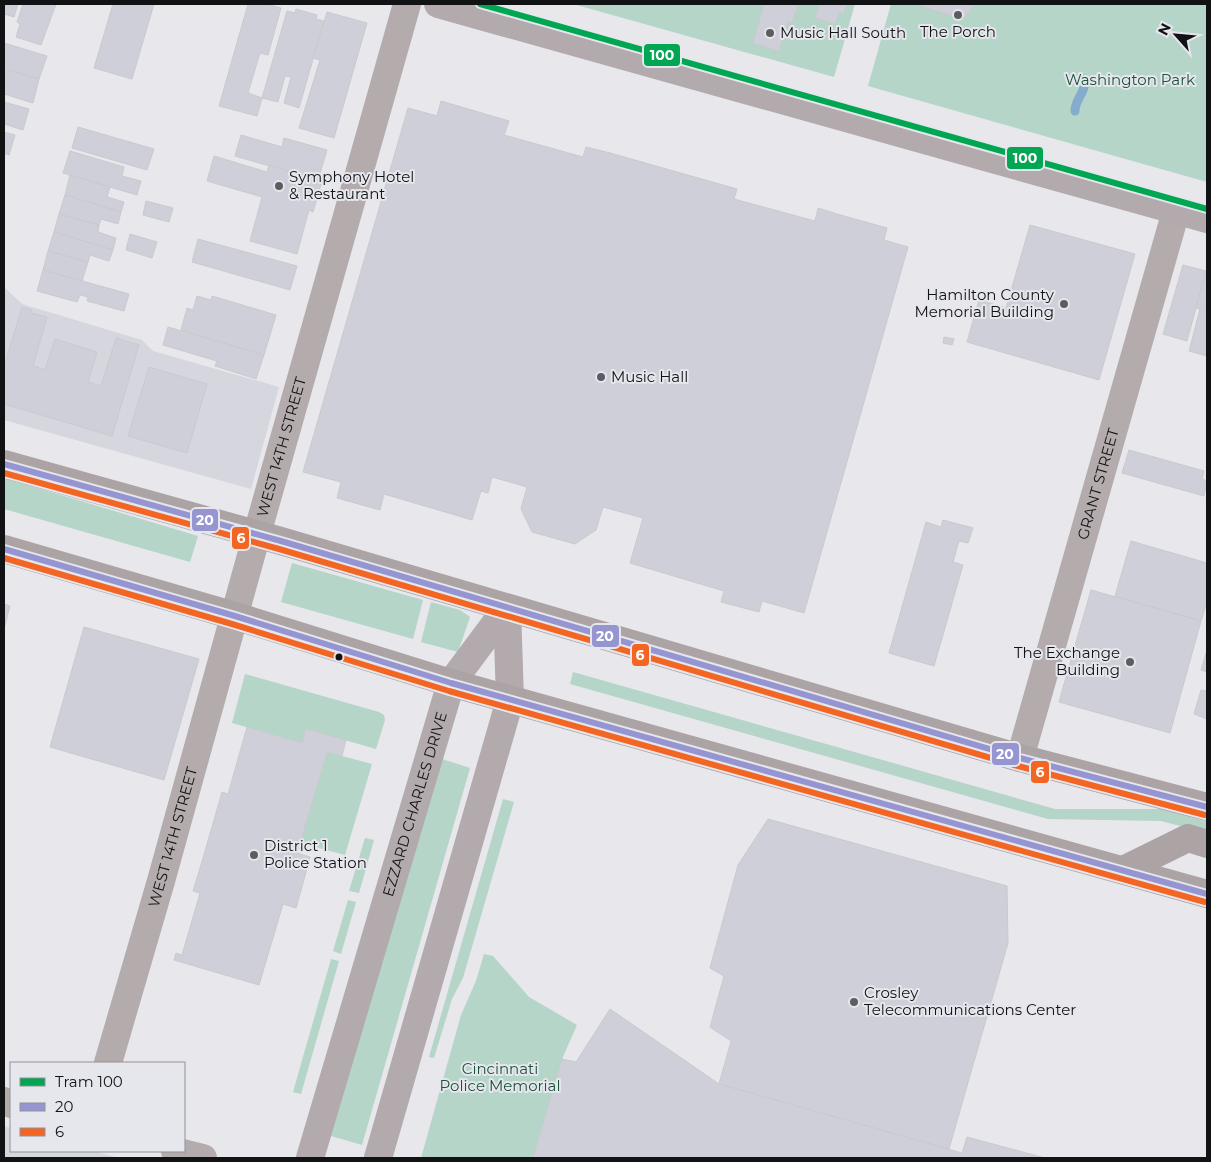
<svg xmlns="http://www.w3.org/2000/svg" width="1211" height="1162" font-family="Montserrat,sans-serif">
<rect width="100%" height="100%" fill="#e7e7ec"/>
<g fill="#d5d6de">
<path d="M4,287l18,17 120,36 11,11 126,36 -28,102 -247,-69z"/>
<path d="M4,1126l7,2v23h81l27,7h-115z"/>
</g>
<g fill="#b4d5c7">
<path d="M573,4h282l-21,73z"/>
<path d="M891,4h316v178l-339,-96z"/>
<path d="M4,478l194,58 -8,26 -186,-53z"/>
<path d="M292,563l131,37 -10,39 -132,-37z"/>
<path d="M431,602l29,8 10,7 -12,35 -37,-10z"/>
<path d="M573,672l482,137h108l44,13v11l-46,-12 -113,-2 -478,-135z"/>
<path d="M245,674l134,38 5,3 1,5 -9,29 -70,-20 -4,14 -70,-20z"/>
<path d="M327,752l45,12 -27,91 -45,-12z"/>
<path d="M439,758l31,10 -108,377 -31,-9z"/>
<path d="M503,799l11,3 -51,176 -11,21 -18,59 -5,-1z"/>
<path d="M365,838l9,2 -15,53 -10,-2z"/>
<path d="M348,900l8,2 -15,52 -8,-3z"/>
<path d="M484,954l9,2 36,41 48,28 -15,34 -29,99h-112l40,-143 15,-34z"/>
<path d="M331,959l8,2 -38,133 -8,-2z"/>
</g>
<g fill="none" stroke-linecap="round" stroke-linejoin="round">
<path stroke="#84accc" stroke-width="9" d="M1075,111c0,-13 12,-19 9,-32"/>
</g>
<g fill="#cecfd8" stroke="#cacacd">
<path d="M4,4h14l-4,13 -10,-3z"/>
<path d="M23,4h33l-15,41 -25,-8 4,-13 -3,-2z"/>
<path d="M113,4h41l-22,75 -38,-11z"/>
<path d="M248,4h18l15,4 -13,47 -8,-2 -12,40 14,5 -5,18 -38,-10z"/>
<path d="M764,4h34l-6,19 -4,-1 -9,29 -26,-8z"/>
<path d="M814,4h33l-4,10 -4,-2 -4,12 -20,-6 4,-11z"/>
<path d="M914,4h61l-12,15z"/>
<path d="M296,9l21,6 -1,4 8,2 -25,87 -15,-5 7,-26 -6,-1 -7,26 -16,-4 25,-87 8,2z"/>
<path d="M327,12l40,11 -33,115 -35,-10 21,-68 -7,-2z"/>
<path d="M4,43l43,13 -8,23 -35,-10z"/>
<path d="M4,69l35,10 -6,24 -29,-9z"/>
<path d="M441,101l68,20 -5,14 79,22 3,-10 24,6 127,36 -3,10 81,22 3,-13 19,6 50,14 -3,12 24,7 -104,366 -42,-12 -3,11 -38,-10 3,-11 -94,-28 13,-45 -40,-11 -7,23 -21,14 -43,-12 -11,-23 6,-22 -35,-10 -4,16 -7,-2 -9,29 -88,-26 -4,16 -43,-12 4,-16 -38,-10 105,-364 29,8z"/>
<path d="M4,102l25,7 -6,21 -19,-6z"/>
<path d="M78,127l76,22 -7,21 -75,-22z"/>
<path d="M4,132l11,3 -6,20 -5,-2z"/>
<path d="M241,135l41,12 2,-9 43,12 -9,30 -83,-24z"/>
<path d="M70,151l54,16 -2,9 19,5 -4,14 -74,-22z"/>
<path d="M214,156l53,16 2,-7 53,16 -9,31 -4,-2 -12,44 -47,-13 12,-44 -55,-16z"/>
<path d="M70,175l40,12 -3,10 17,5 -3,10 -56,-17z"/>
<path d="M65,195l56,17 -3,12 -17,-5 -2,6 -40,-11z"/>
<path d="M146,201l27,7 -4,14 -26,-7z"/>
<path d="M59,214l40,11 -1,7 18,6 -3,12 -59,-18z"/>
<path d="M1030,225l105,29 -36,126 -132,-38 12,-42 27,8z"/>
<path d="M54,232l59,18 -4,11 -19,-6 -2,7 -40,-11z"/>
<path d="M130,234l27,8 -5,16 -26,-8z"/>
<path d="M198,239l99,27 -7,24 -98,-28z"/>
<path d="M48,251l40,11 -6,19 -39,-11z"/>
<path d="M1183,265l23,6 -19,70 -24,-7z"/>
<path d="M43,270l86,24 -5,17 -37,-10 1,-4 -8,-2 -3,7 -40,-11z"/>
<path d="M1206,271h1v85l-18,-5 11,-42 -4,-1z"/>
<path d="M197,296l14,4 1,-4 64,19 -12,40 -83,-25 6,-22 6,2z"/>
<path d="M22,307l10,3 -1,3 16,4 -14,49 12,4 10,-31 42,13 -9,30 13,4 15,-48 23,7 -27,91 -108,-32v-37z"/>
<path d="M168,327l96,28 -8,24 -41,-13 2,-5 -54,-16z"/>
<path d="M944,337l10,2 -2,6 -9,-2z"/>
<path d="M149,367l58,17 -20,69 -59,-17z"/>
<path d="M1129,450l75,21 -2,8 5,2 -3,15 -82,-23z"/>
<path d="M943,520l30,8 -5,15 -9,-2 -6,21 10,3 -29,101 -45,-13 37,-131 15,5z"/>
<path d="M1131,541l76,22v38l-6,20 -86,-25z"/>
<path d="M1091,590l110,31 -31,112 -111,-31z"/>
<path d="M4,604l6,2 -6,23z"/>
<path d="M84,627l115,32 -35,121 -114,-33z"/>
<path d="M1207,650v22l-6,-2z"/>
<path d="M1201,690l6,1v28l-13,-5z"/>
<path d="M247,727l55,16 4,-14 40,11 -4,16 -15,-4 -30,101 13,4 -7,26 -7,25 -13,-4 -24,81 -85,-25 2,-7 6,2 18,-62 -7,-2 8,-26 21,-73 6,2z"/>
<path d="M768,819l239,67 1,57 -59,206 -230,-65 12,-43 -21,-14 14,-51 -14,-8 28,-103z"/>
<path d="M610,1009l109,75 243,69 5,-16 78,21h-512l29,-99 14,3z"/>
</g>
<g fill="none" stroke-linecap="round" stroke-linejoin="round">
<g stroke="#b3abac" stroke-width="28">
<path id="s1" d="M1020,758l156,-547"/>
<path id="s2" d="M108,1063l53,-182 96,-347 150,-530"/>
<path d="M4,1101l7,3"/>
<path d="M175,1151l28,7"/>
</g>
<g stroke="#b2aaac" stroke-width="28">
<path d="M438,4l769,215"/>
<path id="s3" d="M310,1158l141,-475 56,-75"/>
<path d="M378,1158l132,-458 -3,-92"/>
</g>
<g stroke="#aca3a5" stroke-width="28">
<path d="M4,464l277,77 739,217 187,49"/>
<path d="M4,549l231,67 216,67 756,211"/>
<path d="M1123,870l65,-32 19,6"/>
</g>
<defs>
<g id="bus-1">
<path d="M4,464l277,77 739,217 187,49"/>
<path d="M4,549l231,67 216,67 756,211"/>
</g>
<g id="bus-2">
<path d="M4,473l275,76 739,217 187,49"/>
<path d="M4,558l228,66 217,67 756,211"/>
</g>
</defs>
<use href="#bus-1" stroke="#e6e6ed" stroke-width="10"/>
<use href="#bus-2" stroke="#e6e6ed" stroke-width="10"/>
<use href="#bus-1" stroke="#9595d1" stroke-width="6"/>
<use href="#bus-2" stroke="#f26522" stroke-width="6"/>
<defs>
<path id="tram-1" d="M480,4l727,205"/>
</defs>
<use href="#tram-1" stroke="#e6e6ed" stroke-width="10"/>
<use href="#tram-1" stroke="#00a651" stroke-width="6"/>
</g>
<g fill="#5c5d60" stroke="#e6e6ed" stroke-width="2">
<circle cx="958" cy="15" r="5"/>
<circle cx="770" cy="33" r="5"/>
<circle cx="279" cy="186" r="5"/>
<circle cx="1064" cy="304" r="5"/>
<circle cx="601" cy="377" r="5"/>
<circle cx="1130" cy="662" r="5"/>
<circle cx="254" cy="855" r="5"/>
<circle cx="854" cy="1002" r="5"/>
</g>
<circle fill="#111214" stroke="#e6e6ed" stroke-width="2" cx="339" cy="657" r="4.5"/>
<g text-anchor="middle" stroke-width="4" stroke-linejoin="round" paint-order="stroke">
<g font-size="15" fill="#111214" stroke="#e6e6ed" text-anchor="start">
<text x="958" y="37" text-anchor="middle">The Porch</text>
<text x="780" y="38">Music Hall South</text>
<text x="289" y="182">Symphony Hotel<tspan x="289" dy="17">&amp; Restaurant</tspan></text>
<text x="1054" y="300" text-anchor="end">Hamilton County<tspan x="1054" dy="17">Memorial Building</tspan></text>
<text x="611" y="382">Music Hall</text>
<text x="1120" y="658" text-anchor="end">The Exchange<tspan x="1120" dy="17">Building</tspan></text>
<text x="264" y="851">District 1<tspan x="264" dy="17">Police Station</tspan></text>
<text x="864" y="998">Crosley<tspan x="864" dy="17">Telecommunications Center</tspan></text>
</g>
<g font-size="15" fill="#1a523a" stroke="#e6e6ed">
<text x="1130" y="85">Washington Park</text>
<text x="500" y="1074">Cincinnati<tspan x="500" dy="17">Police Memorial</tspan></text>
</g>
<g font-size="15" fill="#111214" stroke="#e6e6ed">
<text dy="5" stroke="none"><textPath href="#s2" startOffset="640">WEST 14TH STREET</textPath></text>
<text dy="5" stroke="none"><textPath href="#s1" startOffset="285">GRANT STREET</textPath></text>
<text dy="5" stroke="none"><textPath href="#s3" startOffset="369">EZZARD CHARLES DRIVE</textPath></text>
<text dy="5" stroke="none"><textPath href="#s2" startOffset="235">WEST 14TH STREET</textPath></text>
</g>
</g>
<g stroke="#e6e6ed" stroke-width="2">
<rect x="643" y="43" width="38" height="24" rx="5" fill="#00a651"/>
<rect x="1006" y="146" width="38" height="24" rx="5" fill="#00a651"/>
<rect x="191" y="508" width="28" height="24" rx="5" fill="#9595d1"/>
<rect x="231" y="526" width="19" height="24" rx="5" fill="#f26522"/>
<rect x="591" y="624" width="29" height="24" rx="5" fill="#9595d1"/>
<rect x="631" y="643" width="19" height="24" rx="5" fill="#f26522"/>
<rect x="991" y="742" width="29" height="24" rx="5" fill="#9595d1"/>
<rect x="1030" y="760" width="20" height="24" rx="5" fill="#f26522"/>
</g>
<g font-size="14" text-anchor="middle" font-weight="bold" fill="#fff">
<text x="662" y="60">100</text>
<text x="1025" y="163">100</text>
<text x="205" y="525">20</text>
<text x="241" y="543">6</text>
<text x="605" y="641">20</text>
<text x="640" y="660">6</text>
<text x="1005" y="759">20</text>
<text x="1040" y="777">6</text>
</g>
<rect width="1211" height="1162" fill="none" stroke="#111214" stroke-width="10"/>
<rect x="10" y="1062" width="175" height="90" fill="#e6e6ed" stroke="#919196"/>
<rect x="20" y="1078" width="25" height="8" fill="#00a651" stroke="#919196"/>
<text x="55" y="1087" font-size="15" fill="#111214">Tram 100</text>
<rect x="20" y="1103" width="25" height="8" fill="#9595d1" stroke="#919196"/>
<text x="55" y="1112" font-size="15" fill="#111214">20</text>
<rect x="20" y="1128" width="25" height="8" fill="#f26522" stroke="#919196"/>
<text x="55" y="1137" font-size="15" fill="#111214">6</text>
<g transform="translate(1176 35) rotate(297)" stroke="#e6e6ed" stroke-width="4" paint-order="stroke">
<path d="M0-4L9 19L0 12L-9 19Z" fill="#111214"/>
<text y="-8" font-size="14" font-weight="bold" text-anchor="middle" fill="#111214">N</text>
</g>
</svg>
